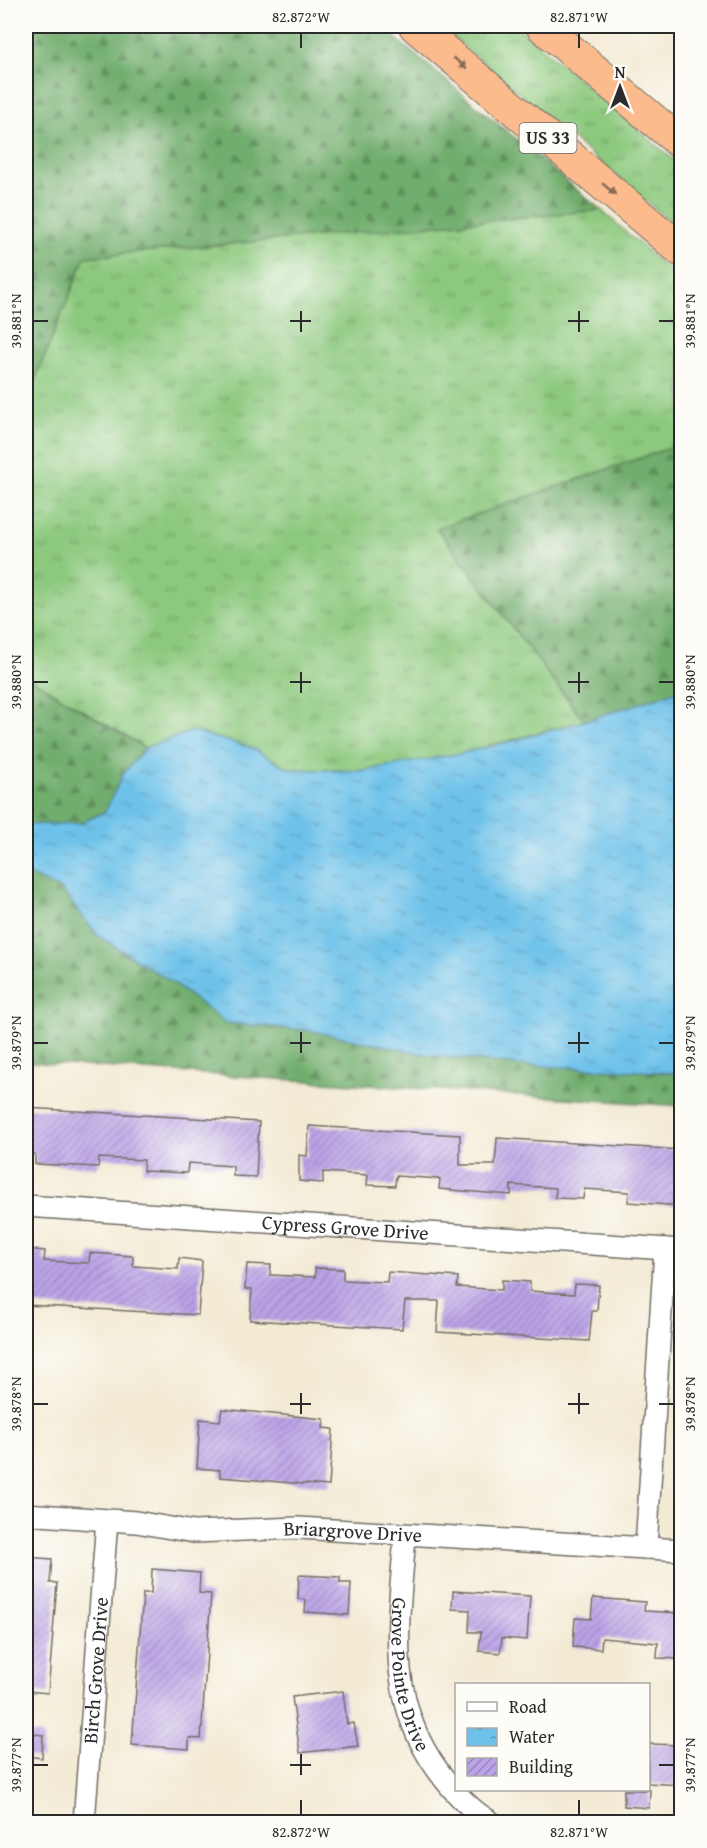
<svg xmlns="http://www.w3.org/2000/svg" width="707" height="1848" font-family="'Gentium Book Plus',serif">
<defs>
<pattern id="grass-tufts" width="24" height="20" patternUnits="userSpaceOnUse" patternTransform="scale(1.5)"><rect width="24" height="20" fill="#8cc97e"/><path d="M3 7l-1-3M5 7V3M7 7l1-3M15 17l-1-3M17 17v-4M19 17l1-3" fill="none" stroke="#73a367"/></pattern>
<pattern id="forest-firs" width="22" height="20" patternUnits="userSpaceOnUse" patternTransform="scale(1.5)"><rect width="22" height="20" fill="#71ad6d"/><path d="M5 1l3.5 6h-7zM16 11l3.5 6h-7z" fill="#5d8d5a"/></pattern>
<pattern id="water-ripples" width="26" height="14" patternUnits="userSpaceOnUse" patternTransform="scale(1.5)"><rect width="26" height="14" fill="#6ec2ea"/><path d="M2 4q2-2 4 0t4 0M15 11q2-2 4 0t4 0" fill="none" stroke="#5b9ebe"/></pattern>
<pattern id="building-hatch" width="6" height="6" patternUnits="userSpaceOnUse" patternTransform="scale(1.5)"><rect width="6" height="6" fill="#bba3e8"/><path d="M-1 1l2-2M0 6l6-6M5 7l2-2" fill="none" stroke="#9885bc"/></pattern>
</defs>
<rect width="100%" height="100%" fill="#fdfcf7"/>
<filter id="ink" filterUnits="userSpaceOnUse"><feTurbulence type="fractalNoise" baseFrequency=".0167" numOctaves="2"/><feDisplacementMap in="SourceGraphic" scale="12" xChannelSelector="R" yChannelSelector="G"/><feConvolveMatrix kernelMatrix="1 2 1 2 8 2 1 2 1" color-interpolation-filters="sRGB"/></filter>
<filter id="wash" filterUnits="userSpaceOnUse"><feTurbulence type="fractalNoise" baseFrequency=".008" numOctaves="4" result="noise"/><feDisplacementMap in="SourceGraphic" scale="24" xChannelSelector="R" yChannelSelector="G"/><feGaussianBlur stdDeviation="1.35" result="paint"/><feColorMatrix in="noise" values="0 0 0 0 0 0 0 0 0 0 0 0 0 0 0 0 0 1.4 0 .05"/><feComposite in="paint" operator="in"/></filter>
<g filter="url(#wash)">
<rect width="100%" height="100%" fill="#f3ead4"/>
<g fill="url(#grass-tufts)" stroke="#5c7a54" stroke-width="1.5">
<path d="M440,26h76l165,140v65z"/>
<path d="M601,210l80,71v163l-244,84 147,193 -126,33 -98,17 -71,-2 -37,-21 -59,-17 -48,17 -119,-72v-274l59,-145z"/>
</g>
<g fill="url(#forest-firs)" stroke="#4e6c4c" stroke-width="1.5">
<path d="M26,26h355l220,184 -516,47 -59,145z"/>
<path d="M681,444v246l-97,31 -147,-193z"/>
<path d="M26,676l119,72 -22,26 -18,38 -24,11 -55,2z"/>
<path d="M26,874l36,16 36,46 71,44 57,43 81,7 123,25 89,10 162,8v33l-655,-44z"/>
</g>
<path fill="url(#water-ripples)" stroke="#4c768a" stroke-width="1.5" d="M681,690v383l-162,-8 -89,-10 -123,-25 -81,-7 -57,-43 -71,-44 -36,-46 -36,-16v-49l55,-2 24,-11 18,-38 22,-26 47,-17 60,17 37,21 71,2 98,-17 46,-11 80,-22z"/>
<g id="blocks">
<g fill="url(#building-hatch)">
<path d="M26,1108l233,14 -3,55 -23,-1v-10l-45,-3 -1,10 -44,-2 1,-11 -45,-2 -1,9 -63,-3v-10h-9z"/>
<path d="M309,1126l151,9v30h35l2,-27 184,12v56l-53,-4 1,-10 -45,-3 -1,10 -28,-1 1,-10 -45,-3v10l-72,-6 1,-10 -44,-3 -1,10 -28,-1 1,-10 -45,-3v11l-24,-2v-26l8,1z"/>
<path d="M26,1249l19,2 -1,10 45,2 1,-10 43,3v10l45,3 1,-11 23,3 -4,54 -172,-10z"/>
<path d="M247,1264l24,1 -1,10 45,2v-9l28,1v11l44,2 1,-10 70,5 -1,10 45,3v-10l28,2v9l44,3 1,-10 24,1 -2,26h-5l-3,30 -152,-9 2,-31h-34l-3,28 -152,-9 2,-31h-7z"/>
<path d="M222,1409l102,10 -1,9 10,1 -4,57 -109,-9v-7l-23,-2 3,-49 20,2z"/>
<path d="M26,1557l26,2 -2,24h7l-9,110 -22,-2z"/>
<path d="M152,1569l48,4 -1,20 12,1 -10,145 -12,-1v11l-57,-4 11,-152h8z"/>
<path d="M299,1575l41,2v6h11l-2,32 -44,-3 1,-12 -8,-1z"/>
<path d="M453,1591l77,5 -3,44 -25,-2 -2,15 -21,-2 2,-19h-12l1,-22 -18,-1z"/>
<path d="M593,1598l52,4 -1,9 37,2v46l-24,-1 1,-15 -56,-5 -1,11 -28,-2 2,-29 16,1z"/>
<path d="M343,1691l4,33 7,-1 4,23 -58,7 -8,-56z"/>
<path d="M26,1733l17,2 -1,23 -16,-2z"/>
<path d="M648,1744l33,1v40l-33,-2z"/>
<path d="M624,1790h26l-1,18 -25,-2z"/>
</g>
</g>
</g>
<g filter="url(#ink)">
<use href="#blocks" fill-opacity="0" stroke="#716e66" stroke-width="1.5"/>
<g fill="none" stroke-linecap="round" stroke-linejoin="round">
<defs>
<g id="minor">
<path id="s1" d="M26,1206l656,44"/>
<path id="s2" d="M26,1514l110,8 58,10 104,-4 384,22"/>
<path id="s3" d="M405,1535c-6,86 -21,163 34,237 14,19 31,38 52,50"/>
<path d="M646,1548l19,-299"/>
<path id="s4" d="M84,1822l23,-302"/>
</g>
<g id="highway">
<path d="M415,26l267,225"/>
<path d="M542,26l140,118"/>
</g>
</defs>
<use href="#minor" stroke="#716e66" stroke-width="24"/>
<use href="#highway" stroke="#716e66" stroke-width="34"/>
<use href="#minor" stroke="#fff" stroke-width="21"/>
<use href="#highway" stroke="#fbbb8d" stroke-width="32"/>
</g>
<defs><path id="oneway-solid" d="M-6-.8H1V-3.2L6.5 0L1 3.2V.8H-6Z" transform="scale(1.5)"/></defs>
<g fill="#896c57">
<use href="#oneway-solid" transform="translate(460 63) rotate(40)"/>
<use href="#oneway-solid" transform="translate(609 189) rotate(40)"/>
</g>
</g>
<path fill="none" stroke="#2b2b2b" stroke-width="2" d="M301,33v15M579,33v15M301,311v21M579,311v21M33,321h15M290,321h21M568,321h21M659,321h15M301,672v21M579,672v21M33,682h15M290,682h21M568,682h21M659,682h15M301,1032v21M579,1032v21M33,1043h15M290,1043h21M568,1043h21M659,1043h15M301,1393v21M579,1393v21M33,1404h15M290,1404h21M568,1404h21M659,1404h15M301,1754v21M33,1765h15M290,1765h21M659,1765h15M301,1800v15M579,1800v15"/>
<g text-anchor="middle" stroke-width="4.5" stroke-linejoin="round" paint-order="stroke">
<rect fill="#fdfcf7" stroke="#6a6a68" stroke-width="1.5" x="519.5" y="123" width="57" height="30" rx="4.5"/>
<g font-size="18" font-weight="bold" fill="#2b2b2b">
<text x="548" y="144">US 33</text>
</g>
<g font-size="20" fill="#2b2b2b" stroke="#fdfcf7">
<text dy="7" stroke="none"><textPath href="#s1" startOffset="320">Cypress Grove Drive</textPath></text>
<text dy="7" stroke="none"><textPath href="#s2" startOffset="328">Briargrove Drive</textPath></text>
<text dy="7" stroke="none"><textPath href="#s4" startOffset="152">Birch Grove Drive</textPath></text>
<text dy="7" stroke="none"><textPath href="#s3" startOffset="141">Grove Pointe Drive</textPath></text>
</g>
</g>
<rect width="707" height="1848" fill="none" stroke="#fdfcf7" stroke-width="66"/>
<rect x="455" y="1683" width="195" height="108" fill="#fdfcf7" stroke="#a9a8a5" stroke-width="1.5"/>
<rect x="467" y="1702" width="30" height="9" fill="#ffffff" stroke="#a9a8a5" stroke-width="1.5"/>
<text x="509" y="1713" font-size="18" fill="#2b2b2b">Road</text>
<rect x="467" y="1728" width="30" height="18" fill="url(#water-ripples)" stroke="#a9a8a5" stroke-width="1.5"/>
<text x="509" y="1743" font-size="18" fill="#2b2b2b">Water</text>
<rect x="467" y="1758" width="30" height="18" fill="url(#building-hatch)" stroke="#a9a8a5" stroke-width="1.5"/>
<text x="509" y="1773" font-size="18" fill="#2b2b2b">Building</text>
<g transform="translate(620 87)" stroke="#fdfcf7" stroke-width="4.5" paint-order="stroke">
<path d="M0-4.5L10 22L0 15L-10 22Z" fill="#2b2b2b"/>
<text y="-9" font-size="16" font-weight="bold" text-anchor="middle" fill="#2b2b2b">N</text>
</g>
<rect x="33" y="33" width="641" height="1782" fill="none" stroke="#2b2b2b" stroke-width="2"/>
<g font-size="15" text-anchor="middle" fill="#2b2b2b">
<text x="301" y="22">82.872°W</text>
<text x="579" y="22">82.871°W</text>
<text transform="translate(16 321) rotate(-90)" y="5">39.881°N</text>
<text transform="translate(690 321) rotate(-90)" y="5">39.881°N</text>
<text transform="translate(16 682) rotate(-90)" y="5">39.880°N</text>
<text transform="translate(690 682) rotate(-90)" y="5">39.880°N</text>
<text transform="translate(16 1043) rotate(-90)" y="5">39.879°N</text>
<text transform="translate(690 1043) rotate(-90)" y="5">39.879°N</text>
<text transform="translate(16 1404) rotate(-90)" y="5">39.878°N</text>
<text transform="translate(690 1404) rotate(-90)" y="5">39.878°N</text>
<text transform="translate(16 1765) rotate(-90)" y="5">39.877°N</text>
<text transform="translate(690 1765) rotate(-90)" y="5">39.877°N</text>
<text x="301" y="1837">82.872°W</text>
<text x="579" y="1837">82.871°W</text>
</g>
</svg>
